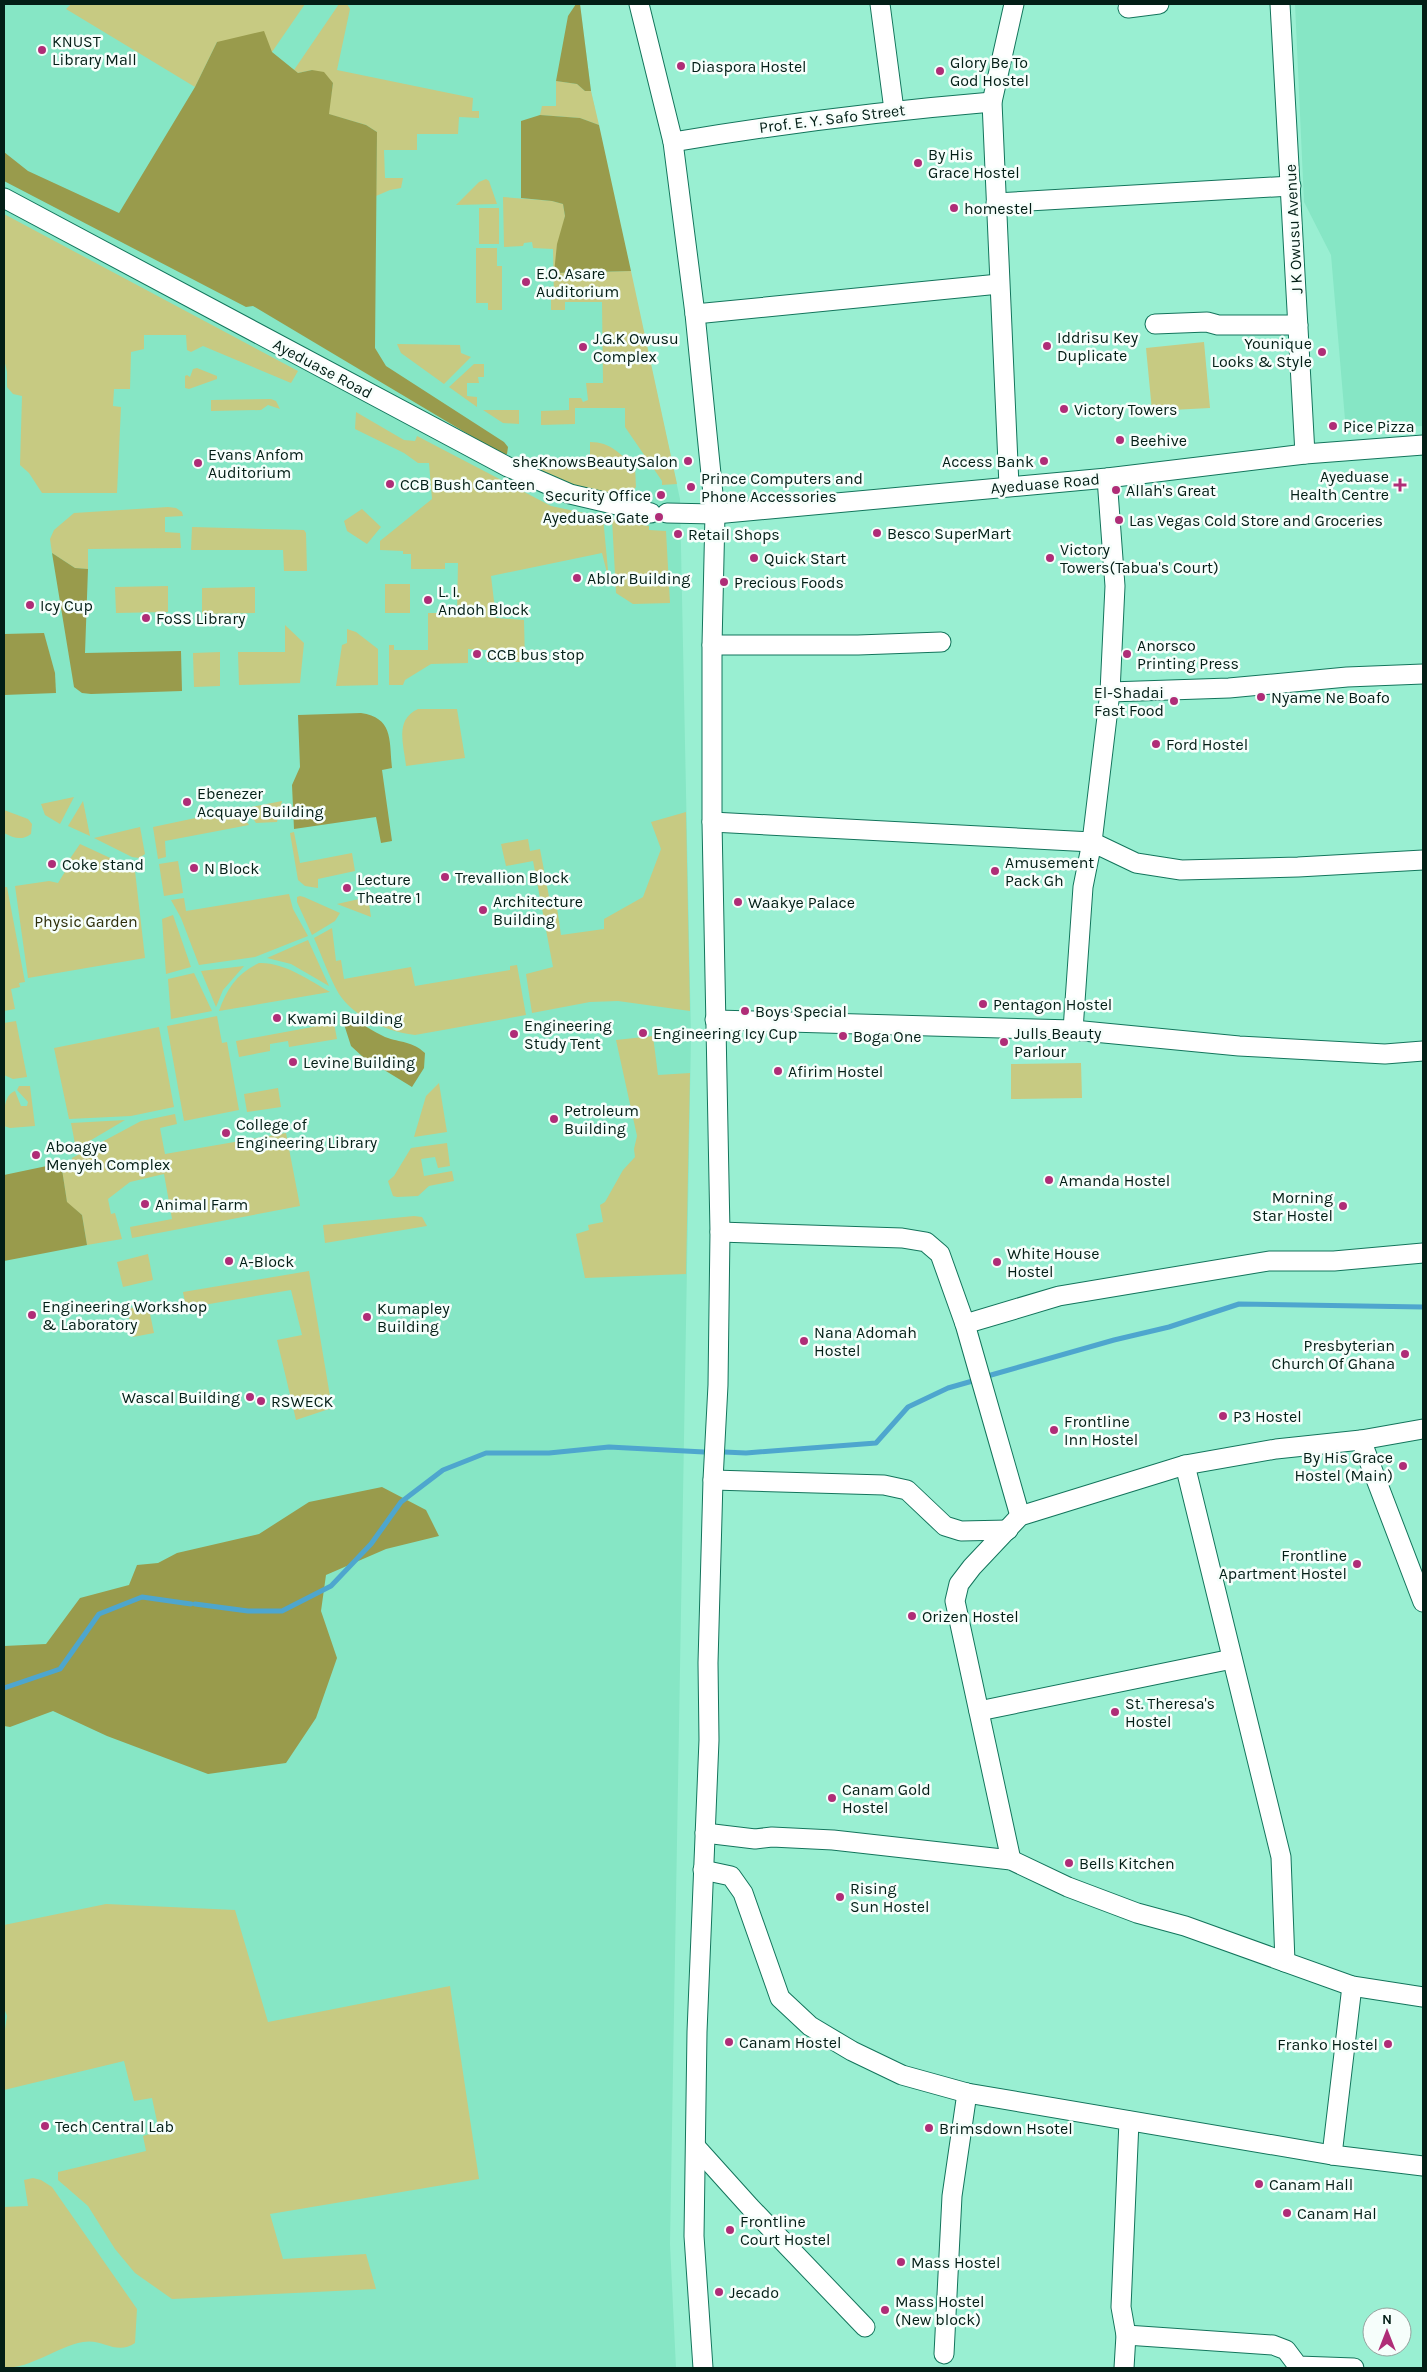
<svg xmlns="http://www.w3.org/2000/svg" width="1427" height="2372" font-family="Karla,sans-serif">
<rect width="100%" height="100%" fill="#99efd2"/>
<g fill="#86e6c5">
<path d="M4,4h576l11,87 89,408 11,537 -21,1208 6,124h-672z"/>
<path d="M1295,4h128v422l-77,5 -15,-176 -27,-53z"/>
</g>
<g fill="#c7ca82">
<path d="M71,4h234l-33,48 -55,-10 -22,45 -129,-78z"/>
<path d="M339,4h8l3,5 -13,61 136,28 -1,13h7v7l-20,-1 -1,17h-41v16h-33l1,28h18l-2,10 -11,2 -14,6 1,-64 -11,-7 -38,-11 5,-31 -21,-13 -14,3 -4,-3z"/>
<path d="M556,81l21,3 8,7h6l8,34 -19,-7 -40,-3 2,-9h14z"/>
<path d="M486,179l3,2 8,23 -41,1 23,-23z"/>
<path d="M503,197l49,4 11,3 2,12 -11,57 77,-2 46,213 -15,1v-4l-37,-54v-19h-50v16l-34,1v-14l28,-1v-12h12l2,4 5,-2 -2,-17h17l-1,-81h-37v8h-14v-11l3,-1 -1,-49 -20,-1 -1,-6 -8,1 -1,3 -19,1z"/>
<rect x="479" y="208" width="20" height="36"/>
<path d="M4,214l294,157 -7,12 -88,-37 -12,6 -4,-2 -1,-15h-42v14l-13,3 -1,37h-16l-1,17 8,1 -4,86h-75l-13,-20 -9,-8 2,-69 -9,-2 -6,-7v-15l-3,-13z"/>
<path d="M476,248h21v18h5v44h-14v-7h-12z"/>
<path d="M1204,342l6,66 -58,3 -6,-63z"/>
<path d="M397,344l63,1 1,8 10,4 -27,27 -43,-31z"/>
<path d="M474,364h10v13h-6l1,6h-12v13l10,1v10l-28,-20z"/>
<path d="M197,368l20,8v3l-28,10 -4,-1v-12l2,-1 3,2 3,-8z"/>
<path d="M271,399l5,2 4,8 -12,-4 -7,5 -50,1v-11z"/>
<path d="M483,410h36v14l-16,-1z"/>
<path d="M356,412l48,28 11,1 2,-5 134,70 52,11 6,64 -7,-28 -111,23 5,42 28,2 1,42h-38v-12l-19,-1v14l-37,1 -26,16 -2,5h-14v-40h5v5h34v-37h29l1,-50h-13v6h-34v-15h-8v-3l-23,-1v-9l52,-42 -3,-36h-11l-14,-10 -49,-24z"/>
<path d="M590,442c21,0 30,12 45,25l1,20 -9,10c-39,-8 -82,-17 -116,-38l79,-1z"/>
<path d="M168,507l8,1 6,4 1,4 -18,1v15l15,1 1,15 -93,1v20l-13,-1 -23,-15 -2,-14 4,-9 20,-17z"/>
<path d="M362,509l19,18 -14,17 -20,-13 -3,-10z"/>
<path d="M612,519l37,7v4l17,1 4,72 -37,1 -17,-11z"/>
<path d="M192,527l112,3 2,3 1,38h-23l-1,-21h-92z"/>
<rect x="385" y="584" width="25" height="29"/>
<path d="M168,586v26l-52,1 -1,-26z"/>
<path d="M255,587v26l-53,1v-26z"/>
<path d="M285,625l19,18 -4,40 -61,2 -1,-33h47z"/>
<path d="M347,629l9,3 22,17v36l-42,1 6,-41 5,-2z"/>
<path d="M220,652v34l-26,1 -1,-34z"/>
<path d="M418,709h39l8,49 -59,8c-2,-21 -12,-46 12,-57z"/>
<path d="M74,797l-14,27 -15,-9 -4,-11z"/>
<path d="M83,801l7,35 -22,-10z"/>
<path d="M282,801l-5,21 -21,1 -10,-15z"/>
<path d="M238,809l11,16 -84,16 1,16 -8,2 -5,-32z"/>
<path d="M4,810l24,9 4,5 -1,10c-10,7 -17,4 -27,-1z"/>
<path d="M686,812l4,199 -72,-10 -28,1 -58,11 -6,-39 27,-7 -20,-106 -27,5 -5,-22 27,-5 2,12 10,-2 10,53 6,-1 5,34 43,-6v-10l39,-22 18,-48 -10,-27z"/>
<path d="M140,827l5,27 -6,4 -7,-1 -38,-19z"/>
<path d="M294,832l6,31 52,-10 3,18 -37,8v9l-13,-2 -7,-6 -8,-47z"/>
<path d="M80,844l52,24 3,3 10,87 -117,20 -13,-92 34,-5 9,2 13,-21 -2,-2z"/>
<path d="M178,861l5,32 -19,3 -5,-32z"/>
<path d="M4,887h3l18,95 -6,1 1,4 -9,2 4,20 -11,2z"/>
<path d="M289,894l4,15 15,27 -53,21 -56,8 -18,-47 -10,-18 13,-2 2,13z"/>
<path d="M300,896l4,1 36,16 -5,8 -23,14 -15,-33v-5z"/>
<path d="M368,897l3,20 -34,-13z"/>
<path d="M173,915l18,52 -25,7 -4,-55z"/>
<path d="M332,928l4,33 5,-1 3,19 67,-12 4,19 95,-16v-4l7,-1 9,50 -111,20c-27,-3 -60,-17 -76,-41 -10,-17 -17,-38 -25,-56z"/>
<path d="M308,940l21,46 -38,-22 -24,-6z"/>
<path d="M259,963c25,-1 50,17 71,29l-111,19c7,-21 19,-39 40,-48z"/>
<path d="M244,966l-21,24 -7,17 -15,-36z"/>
<path d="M194,973l18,38 -41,8 -3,-40z"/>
<path d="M217,1016l5,27 5,-1 12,68 -55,11 -17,-95z"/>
<path d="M16,1021l11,56 -14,2 -9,-4v-52z"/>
<path d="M334,1023l3,16 -48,8 -1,-6 -18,3v7l-31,6 -3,-16z"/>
<path d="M159,1027l15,80 -43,9 -62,3 -15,-71z"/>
<path d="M653,1036l5,39 32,-2 -4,201 -101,4 -9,-44 13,-4 -1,-5 15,-3 -3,-17 5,-3 18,-32 12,-13 -1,-8 3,-13 -21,-96z"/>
<path d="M1081,1063l1,35 -71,1v-35z"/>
<path d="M439,1083l8,49 -33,5 12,-41z"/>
<path d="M19,1086h11l5,40 -25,2 -6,-2c0,-11 -1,-31 11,-35l6,15h6l1,-4 -11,-12z"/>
<path d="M278,1088l3,19 -34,5 -3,-18z"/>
<path d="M175,1114l2,10 -17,4 5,26 121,-21 14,73 -168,32 -2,-11 42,-8 -8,-45 -34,8 -22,17 3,15 4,-1 7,26 -35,6 -5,-30 -15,-12 -6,-40 11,-2v-3l69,-37z"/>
<path d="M125,1120l-49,29 -5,-26z"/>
<path d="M447,1143l3,23 -12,2 -3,-11 -14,2 3,17 28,-5 2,10 -25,5 -11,10 -21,1 -4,-1 -5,-15 6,-5 17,-28z"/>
<path d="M414,1216l8,1 5,9 -102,17 -2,-18z"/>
<path d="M148,1254l5,26 -30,7 -6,-25z"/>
<path d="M309,1271l23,137 -36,12 -19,-80 25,-5 -11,-45 -105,18 -3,-16z"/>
<path d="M148,1304l6,29 -21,4 -6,-28z"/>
<path d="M106,1904l129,6 33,112 182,-36 29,193 -209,35 13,45 83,-5 10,35 -204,10 -37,-26 -20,-24 -27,-43 -30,-26v-8l88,-21 -3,-15 16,-5 -7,-33 -18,3 -10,-40 -120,29v-54l3,-20 -3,-8v-83z"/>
<path d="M33,2178l8,2 11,7 85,122 -2,34c-19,13 -32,-5 -52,-1 -27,5 -51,26 -79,26v-161l24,-1 -4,-26z"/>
</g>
<g fill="#999b4c">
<path d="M576,4h4l11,87h-6l-8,-7 -21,-3 12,-65z"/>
<path d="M264,31l8,21 26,21 14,-3 12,2 9,11 -4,31 37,11 11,7 -2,216 11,18 118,76 4,5 -1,7 -4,1 -250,-149 -7,1 -242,-126v-29l24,19 91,42 76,-126 22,-45z"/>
<path d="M540,115l40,3 19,7 32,146 -77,2 3,-29 8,-28 -2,-12 -11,-3 -31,-3v-77z"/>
<path d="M52,553l23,15 13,1 -3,84 96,-2 1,40 -91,3 -9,-1 -8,-6z"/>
<path d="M44,633l11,40 1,20 -52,2v-61z"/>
<path d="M361,713c33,5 28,28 31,55l-10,2 10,71 -11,2 -5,-26 -82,12 -2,-44 8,-18 -2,-52z"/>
<path d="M348,1014c12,9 24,17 37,23 16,6 27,4 40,16l-1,15 -12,19 -49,-30 -12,-11 -9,-28z"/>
<path d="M61,1163l6,39 15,13 5,30 -83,16v-86z"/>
<path d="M382,1487l44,23 13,26 -53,13 -60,26 -5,36 16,47 -21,60 -30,45 -78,11 -101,-38 -54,-25 -43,16 -6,-1v-80l42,-2 34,-46 49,-13 8,-20 21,-2 19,-10 82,-19 50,-32z"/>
</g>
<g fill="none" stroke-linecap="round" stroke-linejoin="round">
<g stroke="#4ea6ce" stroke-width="5">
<path d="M984,1377l130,-37 55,-13 70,-23 184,3"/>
<path d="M724,1452l22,1 130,-10 32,-36 40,-19 28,-8"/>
<path d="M195,1604l53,7h34l49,-25 40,-42 30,-42 42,-32 43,-17h63l60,-6 95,5"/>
<path d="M4,1688l56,-19 39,-55 43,-17 49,7"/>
</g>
<defs>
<g id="minor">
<path d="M639,4l34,138 22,172 20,200 -3,131v177l8,410 -2,153 -5,95 -5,183 1,77 -12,292 -3,204 9,132"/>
<path d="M880,4l14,106"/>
<path d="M1280,4l25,450"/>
<path d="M1128,8l31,-4"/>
<path d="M673,142c106,-18 212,-31 319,-40"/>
<path d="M4,198l504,269 62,27 81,19"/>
<path d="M996,203l295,-17"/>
<path d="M695,314l304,-30"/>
<path d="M1155,324l52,-2 11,3h80"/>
<path d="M1009,486l-17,-384 22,-98"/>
<path d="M667,513l48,1 392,-36 198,-24 118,-9"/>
<path d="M712,645h146l83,-3"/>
<path d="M1110,692l119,-4 118,-11 76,-3"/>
<path d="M712,822l380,20 18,-150 5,-106 -8,-108"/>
<path d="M715,1020l358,10 166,16 146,8 38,-3"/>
<path d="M1073,1030l10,-143 9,-45 44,21 45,7 117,-3 125,-7"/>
<path d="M720,1232l182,6 24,4 14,12 25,70 55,192"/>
<path d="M965,1324l94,-28 210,-35h65l89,-8"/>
<path d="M1361,1440l62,162"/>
<path d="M1185,1465l96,392 4,105"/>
<path d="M713,1480l171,5 23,5 38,36 16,5 47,-1"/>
<path d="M979,1711l253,-52"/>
<path d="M705,1833l50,6 17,-2 61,3 178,20 57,27 69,26 48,13 167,60 71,11"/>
<path d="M1011,1860l-56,-259 4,-17 13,-17 48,-51 165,-51 91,-16 85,-9 62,-11"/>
<path d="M703,1870l28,6 12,17 37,105 30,28 42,25 50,24 65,18 365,62 91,11"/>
<path d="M696,2147l54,60 115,120"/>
<path d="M1332,2155l20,-169"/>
<path d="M1126,2335l147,10 13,5 12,16 56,2"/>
<path d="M944,2354l8,-158 15,-103"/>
<path d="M1124,2368l2,-33 -5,-28 8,-186"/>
</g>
</defs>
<use href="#minor" stroke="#13755c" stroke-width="21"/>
<use href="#minor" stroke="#fff" stroke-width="19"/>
</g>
<g fill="#af2d77" stroke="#f6fefb" stroke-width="2">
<circle cx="42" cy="50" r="5"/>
<circle cx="681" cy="66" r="5"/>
<circle cx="940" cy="71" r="5"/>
<circle cx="918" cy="163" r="5"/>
<circle cx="954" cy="208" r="5"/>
<circle cx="526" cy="282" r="5"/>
<circle cx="1047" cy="346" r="5"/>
<circle cx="583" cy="347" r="5"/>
<circle cx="1322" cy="352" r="5"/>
<circle cx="1064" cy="409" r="5"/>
<circle cx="1333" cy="426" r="5"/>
<circle cx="1120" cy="440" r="5"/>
<circle cx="688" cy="461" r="5"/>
<circle cx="1044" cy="461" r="5"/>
<circle cx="198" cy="463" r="5"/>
<circle cx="390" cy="484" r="5"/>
<path d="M1397.5 477.5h5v5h5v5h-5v5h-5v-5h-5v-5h5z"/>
<circle cx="691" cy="487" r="5"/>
<circle cx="1116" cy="490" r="5"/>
<circle cx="661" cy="495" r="5"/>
<circle cx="659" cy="517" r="5"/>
<circle cx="1119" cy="520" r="5"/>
<circle cx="877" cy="533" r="5"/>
<circle cx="678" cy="534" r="5"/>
<circle cx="754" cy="558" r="5"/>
<circle cx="1050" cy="558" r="5"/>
<circle cx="577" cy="578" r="5"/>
<circle cx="724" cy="582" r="5"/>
<circle cx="428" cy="600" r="5"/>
<circle cx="30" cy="605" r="5"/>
<circle cx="146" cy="618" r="5"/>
<circle cx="477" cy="654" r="5"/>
<circle cx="1127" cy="654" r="5"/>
<circle cx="1261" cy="697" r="5"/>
<circle cx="1174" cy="701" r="5"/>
<circle cx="1156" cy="744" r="5"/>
<circle cx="187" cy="802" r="5"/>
<circle cx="52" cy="864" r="5"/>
<circle cx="194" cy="868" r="5"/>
<circle cx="995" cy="871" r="5"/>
<circle cx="445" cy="877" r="5"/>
<circle cx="347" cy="888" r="5"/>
<circle cx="738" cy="902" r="5"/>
<circle cx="483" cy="910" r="5"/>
<circle cx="983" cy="1004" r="5"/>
<circle cx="745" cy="1011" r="5"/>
<circle cx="277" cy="1018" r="5"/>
<circle cx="643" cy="1033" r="5"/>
<circle cx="514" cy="1034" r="5"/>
<circle cx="843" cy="1036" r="5"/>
<circle cx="1004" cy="1042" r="5"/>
<circle cx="293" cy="1062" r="5"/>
<circle cx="778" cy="1071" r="5"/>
<circle cx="554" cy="1119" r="5"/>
<circle cx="226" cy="1133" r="5"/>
<circle cx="36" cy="1155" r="5"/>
<circle cx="1049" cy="1180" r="5"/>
<circle cx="145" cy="1204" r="5"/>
<circle cx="1343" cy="1206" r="5"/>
<circle cx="229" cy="1261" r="5"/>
<circle cx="997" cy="1262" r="5"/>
<circle cx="32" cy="1315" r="5"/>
<circle cx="367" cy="1317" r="5"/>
<circle cx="804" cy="1341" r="5"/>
<circle cx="1405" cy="1354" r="5"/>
<circle cx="250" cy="1397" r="5"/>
<circle cx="261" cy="1401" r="5"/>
<circle cx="1223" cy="1416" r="5"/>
<circle cx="1054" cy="1430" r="5"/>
<circle cx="1403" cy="1466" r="5"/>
<circle cx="1357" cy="1564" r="5"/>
<circle cx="912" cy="1616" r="5"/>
<circle cx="1115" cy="1712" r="5"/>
<circle cx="832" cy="1798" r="5"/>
<circle cx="1069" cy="1863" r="5"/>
<circle cx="840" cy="1897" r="5"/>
<circle cx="729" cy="2042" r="5"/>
<circle cx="1388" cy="2044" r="5"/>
<circle cx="45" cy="2126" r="5"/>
<circle cx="929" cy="2128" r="5"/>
<circle cx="1259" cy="2184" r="5"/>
<circle cx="1287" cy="2213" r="5"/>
<circle cx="730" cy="2230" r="5"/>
<circle cx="901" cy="2262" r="5"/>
<circle cx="719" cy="2292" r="5"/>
<circle cx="885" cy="2310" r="5"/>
</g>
<g text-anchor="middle" stroke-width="5" stroke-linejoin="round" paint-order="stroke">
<g font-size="16" fill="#031e16" stroke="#f6fefb" text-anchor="start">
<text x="52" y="47">KNUST<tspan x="52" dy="18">Library Mall</tspan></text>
<text x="950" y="68">Glory Be To<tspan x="950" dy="18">God Hostel</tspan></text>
<text x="691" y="72">Diaspora Hostel</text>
<text x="928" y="160">By His<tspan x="928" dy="18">Grace Hostel</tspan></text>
<text x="964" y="214">homestel</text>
<text x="536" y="279">E.O. Asare<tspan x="536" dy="18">Auditorium</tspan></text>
<text x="1057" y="343">Iddrisu Key<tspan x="1057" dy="18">Duplicate</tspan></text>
<text x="593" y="344">J.G.K Owusu<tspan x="593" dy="18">Complex</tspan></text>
<text x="1312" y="349" text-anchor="end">Younique<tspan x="1312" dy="18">Looks &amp; Style</tspan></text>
<text x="1074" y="415">Victory Towers</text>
<text x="1343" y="432">Pice Pizza</text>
<text x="1130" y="446">Beehive</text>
<text x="208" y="460">Evans Anfom<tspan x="208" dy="18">Auditorium</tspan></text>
<text x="678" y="467" text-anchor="end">sheKnowsBeautySalon</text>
<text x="1034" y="467" text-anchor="end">Access Bank</text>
<text x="1389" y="482" text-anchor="end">Ayeduase<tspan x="1389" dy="18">Health Centre</tspan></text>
<text x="701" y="484">Prince Computers and<tspan x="701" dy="18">Phone Accessories</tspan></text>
<text x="400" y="490">CCB Bush Canteen</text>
<text x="1126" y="496">Allah's Great</text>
<text x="651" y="501" text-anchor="end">Security Office</text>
<text x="649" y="523" text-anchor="end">Ayeduase Gate</text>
<text x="1129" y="526">Las Vegas Cold Store and Groceries</text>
<text x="887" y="539">Besco SuperMart</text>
<text x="688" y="540">Retail Shops</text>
<text x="1060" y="555">Victory<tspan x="1060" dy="18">Towers(Tabua's Court)</tspan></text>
<text x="764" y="564">Quick Start</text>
<text x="587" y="584">Ablor Building</text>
<text x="734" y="588">Precious Foods</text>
<text x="438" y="597">L. I.<tspan x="438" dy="18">Andoh Block</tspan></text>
<text x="40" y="611">Icy Cup</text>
<text x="156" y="624">FoSS Library</text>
<text x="1137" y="651">Anorsco<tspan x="1137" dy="18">Printing Press</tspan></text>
<text x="487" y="660">CCB bus stop</text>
<text x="1164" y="698" text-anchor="end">El-Shadai<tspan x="1164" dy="18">Fast Food</tspan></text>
<text x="1271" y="703">Nyame Ne Boafo</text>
<text x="1166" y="750">Ford Hostel</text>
<text x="197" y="799">Ebenezer<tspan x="197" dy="18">Acquaye Building</tspan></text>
<text x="1005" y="868">Amusement<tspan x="1005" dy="18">Pack Gh</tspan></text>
<text x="62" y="870">Coke stand</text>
<text x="204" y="874">N Block</text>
<text x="455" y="883">Trevallion Block</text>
<text x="357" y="885">Lecture<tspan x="357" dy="18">Theatre 1</tspan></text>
<text x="493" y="907">Architecture<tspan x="493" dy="18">Building</tspan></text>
<text x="748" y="908">Waakye Palace</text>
<text x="993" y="1010">Pentagon Hostel</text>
<text x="755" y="1017">Boys Special</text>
<text x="287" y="1024">Kwami Building</text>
<text x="524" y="1031">Engineering<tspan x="524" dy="18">Study Tent</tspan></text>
<text x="653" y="1039">Engineering Icy Cup</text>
<text x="1014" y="1039">Julls Beauty<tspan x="1014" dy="18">Parlour</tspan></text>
<text x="853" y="1042">Boga One</text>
<text x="303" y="1068">Levine Building</text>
<text x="788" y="1077">Afirim Hostel</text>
<text x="564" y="1116">Petroleum<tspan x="564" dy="18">Building</tspan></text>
<text x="236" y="1130">College of<tspan x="236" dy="18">Engineering Library</tspan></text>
<text x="46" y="1152">Aboagye<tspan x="46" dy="18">Menyeh Complex</tspan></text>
<text x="1059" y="1186">Amanda Hostel</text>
<text x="1333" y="1203" text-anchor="end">Morning<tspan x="1333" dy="18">Star Hostel</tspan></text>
<text x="155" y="1210">Animal Farm</text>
<text x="1007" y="1259">White House<tspan x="1007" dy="18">Hostel</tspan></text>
<text x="239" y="1267">A-Block</text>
<text x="42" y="1312">Engineering Workshop<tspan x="42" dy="18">&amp; Laboratory</tspan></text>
<text x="377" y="1314">Kumapley<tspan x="377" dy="18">Building</tspan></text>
<text x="814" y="1338">Nana Adomah<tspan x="814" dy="18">Hostel</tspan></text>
<text x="1395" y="1351" text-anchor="end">Presbyterian<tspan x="1395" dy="18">Church Of Ghana</tspan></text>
<text x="240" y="1403" text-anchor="end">Wascal Building</text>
<text x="271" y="1407">RSWECK</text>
<text x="1233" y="1422">P3 Hostel</text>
<text x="1064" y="1427">Frontline<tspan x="1064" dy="18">Inn Hostel</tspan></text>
<text x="1393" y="1463" text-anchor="end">By His Grace<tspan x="1393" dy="18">Hostel (Main)</tspan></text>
<text x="1347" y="1561" text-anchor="end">Frontline<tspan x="1347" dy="18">Apartment Hostel</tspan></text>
<text x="922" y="1622">Orizen Hostel</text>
<text x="1125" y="1709">St. Theresa's<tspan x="1125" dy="18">Hostel</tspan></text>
<text x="842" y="1795">Canam Gold<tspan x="842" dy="18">Hostel</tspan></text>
<text x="1079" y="1869">Bells Kitchen</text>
<text x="850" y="1894">Rising<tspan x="850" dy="18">Sun Hostel</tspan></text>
<text x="739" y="2048">Canam Hostel</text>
<text x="1378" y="2050" text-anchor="end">Franko Hostel</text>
<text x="55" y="2132">Tech Central Lab</text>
<text x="939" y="2134">Brimsdown Hsotel</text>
<text x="1269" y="2190">Canam Hall</text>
<text x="1297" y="2219">Canam Hal</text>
<text x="740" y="2227">Frontline<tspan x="740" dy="18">Court Hostel</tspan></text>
<text x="911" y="2268">Mass Hostel</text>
<text x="729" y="2298">Jecado</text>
<text x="895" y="2307">Mass Hostel<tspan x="895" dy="18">(New block)</tspan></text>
</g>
<g font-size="16" fill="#031e16" stroke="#f6fefb">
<text transform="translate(832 118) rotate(-7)" y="6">Prof. E. Y. Safo Street</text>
<text transform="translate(1293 229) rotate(-93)" y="6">J K Owusu Avenue</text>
<text transform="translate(323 368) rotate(28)" y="6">Ayeduase Road</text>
<text transform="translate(1045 483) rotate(-5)" y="6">Ayeduase Road</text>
</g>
<g font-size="16" fill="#2e2f0b" stroke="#f6fefb">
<text x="86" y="927">Physic Garden</text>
</g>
</g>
<rect width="1427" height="2372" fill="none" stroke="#031e16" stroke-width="10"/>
<g transform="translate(1387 2332)"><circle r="24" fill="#f6fefb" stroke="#95a49f"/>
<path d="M0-4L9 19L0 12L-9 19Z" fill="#af2d77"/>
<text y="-8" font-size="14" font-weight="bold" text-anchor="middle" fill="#031e16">N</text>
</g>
</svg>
